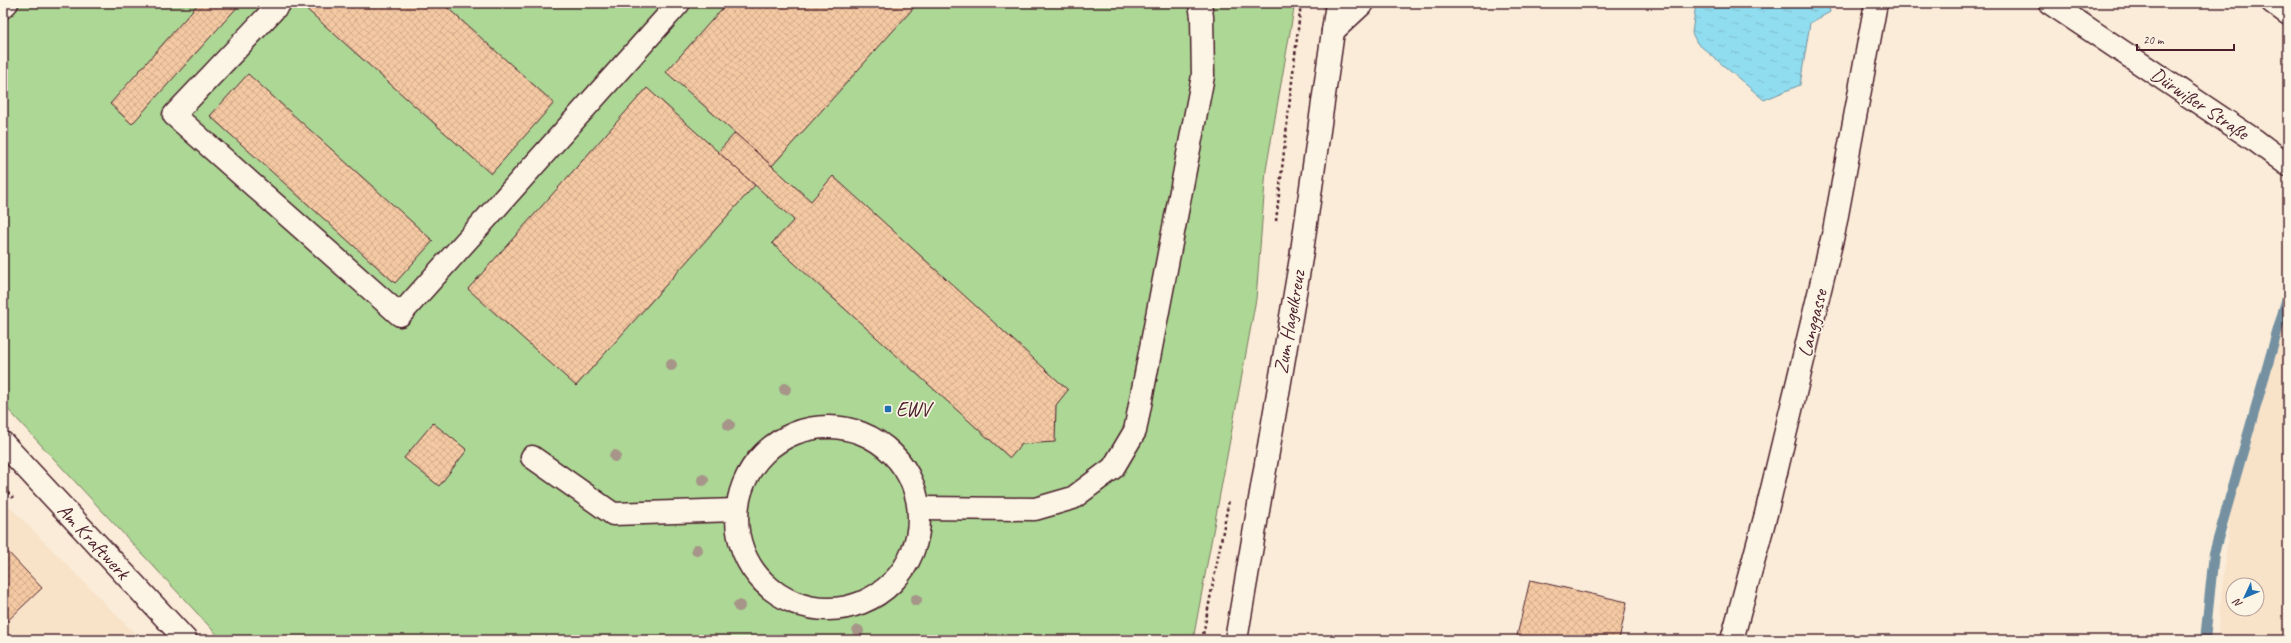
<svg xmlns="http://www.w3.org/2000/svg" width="2291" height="643" font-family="Caveat,sans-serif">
<defs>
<pattern id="water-ripples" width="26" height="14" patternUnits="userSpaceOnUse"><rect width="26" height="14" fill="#90ddef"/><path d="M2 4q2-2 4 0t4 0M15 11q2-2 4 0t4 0" fill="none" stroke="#7ebdcd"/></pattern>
<pattern id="building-cross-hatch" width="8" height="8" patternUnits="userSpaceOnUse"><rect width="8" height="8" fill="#f4c9a3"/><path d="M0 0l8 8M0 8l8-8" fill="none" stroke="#d3ac8c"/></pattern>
</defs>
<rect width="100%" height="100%" fill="#faecd8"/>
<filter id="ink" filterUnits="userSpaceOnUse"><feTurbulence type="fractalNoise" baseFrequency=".025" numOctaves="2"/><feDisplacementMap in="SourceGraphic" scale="8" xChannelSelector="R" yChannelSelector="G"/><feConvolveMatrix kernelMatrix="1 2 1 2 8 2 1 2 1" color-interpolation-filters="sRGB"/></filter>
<g filter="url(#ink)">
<g fill="#f8e2c8" fill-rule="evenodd">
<path d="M2288,312v328h-71l14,-133zM2233,585h24v24h-24z"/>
<path d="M3,500l138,140h-138z"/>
</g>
<path fill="#acd795" stroke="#7b7b60" d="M16,3h1279l-29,167 -10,129 -63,341h-971l-219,-236v-386z"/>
<path fill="url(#water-ripples)" stroke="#7491a1" d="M1696,3h132l2,9 -20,11 -10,62 -36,15 -67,-57 -5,-10z"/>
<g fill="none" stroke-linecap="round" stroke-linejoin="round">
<path stroke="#7491a1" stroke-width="10" d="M2205,640l9,-87 74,-259"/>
</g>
<g fill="url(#building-cross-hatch)" stroke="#4a1f2b">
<path d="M199,3h42l-109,121 -22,-20z"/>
<path d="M306,3h136l112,100 -63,71 -188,-168z"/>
<path d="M727,3h191l-146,163 -106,-94z"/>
<path d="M248,74l185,167 -38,42 -185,-167z"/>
<path d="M647,88l108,97 -179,201 -108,-97z"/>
<path d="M735,133l76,68 22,-25 235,214 -12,15 -1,37 -33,2 -12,14 -238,-215 22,-23 -76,-68z"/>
<path d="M433,423l34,27 -28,36 -35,-28z"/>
<path d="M8,552l34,36 -39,37v-68z"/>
<path d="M1530,580l97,22 -8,38h-103z"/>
</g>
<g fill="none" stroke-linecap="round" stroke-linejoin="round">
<defs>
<g id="minor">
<path d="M280,3l-106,112 226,200 279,-312"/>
<path d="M2050,3l206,138 32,24"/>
<path d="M3,7l4,-4"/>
<path d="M1333,31l30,-28"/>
<circle cx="828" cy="518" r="91"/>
<path d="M532,457l81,57 123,-4"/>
<path d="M920,508l115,1 38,-11 40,-30 22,-37 68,-355 -1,-59 -2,-14"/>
<path d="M1236,640l65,-382 36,-255"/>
<path d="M1732,640l34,-126 68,-283 42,-228"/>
</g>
<path id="major" d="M3,443l183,197"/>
<path id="highway" d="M2273,3l15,11"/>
</defs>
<use href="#minor" stroke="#4a1f2b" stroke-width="25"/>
<use href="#major" stroke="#4a1f2b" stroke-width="25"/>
<use href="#highway" stroke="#4a1f2b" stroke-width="25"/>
<g stroke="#4a1f2b" stroke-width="2.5" stroke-dasharray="3 3" stroke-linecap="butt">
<path d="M1276,221l25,-218"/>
<path d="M3,488l10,10"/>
<path d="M1202,640l27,-140"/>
</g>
<use href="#minor" stroke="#fcf5e5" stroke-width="22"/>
<use href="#major" stroke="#fcf5e5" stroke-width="22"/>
<use href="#highway" stroke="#fcf5e5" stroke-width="22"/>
</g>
<g fill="#a69588">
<circle cx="671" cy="365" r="6"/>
<circle cx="785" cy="389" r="6"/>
<circle cx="729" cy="425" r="6"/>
<circle cx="615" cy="456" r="6"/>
<circle cx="703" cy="480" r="6"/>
<circle cx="697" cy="550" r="6"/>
<circle cx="916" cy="600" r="6"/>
<circle cx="739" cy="606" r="6"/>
<circle cx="858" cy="631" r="6"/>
</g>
</g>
<rect fill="#1f6fb2" stroke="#fcf5e5" stroke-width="1.5" x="884" y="405" width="8" height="8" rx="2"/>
<g text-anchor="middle" stroke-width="3.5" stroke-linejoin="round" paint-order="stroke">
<g font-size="20" fill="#4a1f2b" stroke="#fcf5e5">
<text transform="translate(2200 103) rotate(34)" y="7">Dürwißer Straße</text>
<text transform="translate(1289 322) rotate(-80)" y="7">Zum Hagelkreuz</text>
<text transform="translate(1812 323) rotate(-76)" y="7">Langgasse</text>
<text transform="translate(94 541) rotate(47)" y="7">Am Kraftwerk</text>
</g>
<g font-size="20" fill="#4a1f2b" stroke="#fcf5e5" text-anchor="start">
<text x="896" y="416">EWV</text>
</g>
</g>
<rect width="2291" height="643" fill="none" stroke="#fcf5e5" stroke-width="16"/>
<rect x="8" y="8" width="2275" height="627" fill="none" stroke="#4a1f2b" stroke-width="1.5" filter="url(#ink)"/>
<g transform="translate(2245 597) rotate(226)"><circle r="19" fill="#fcf5e5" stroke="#b59f9b"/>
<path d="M0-3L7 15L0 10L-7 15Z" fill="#1f6fb2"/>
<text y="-6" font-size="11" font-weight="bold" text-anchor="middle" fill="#4a1f2b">N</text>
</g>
<path d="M2137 44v6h97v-6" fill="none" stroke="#4a1f2b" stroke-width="2"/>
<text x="2143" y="44" font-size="12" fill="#4a1f2b" stroke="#fcf5e5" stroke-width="3" paint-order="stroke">20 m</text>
</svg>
